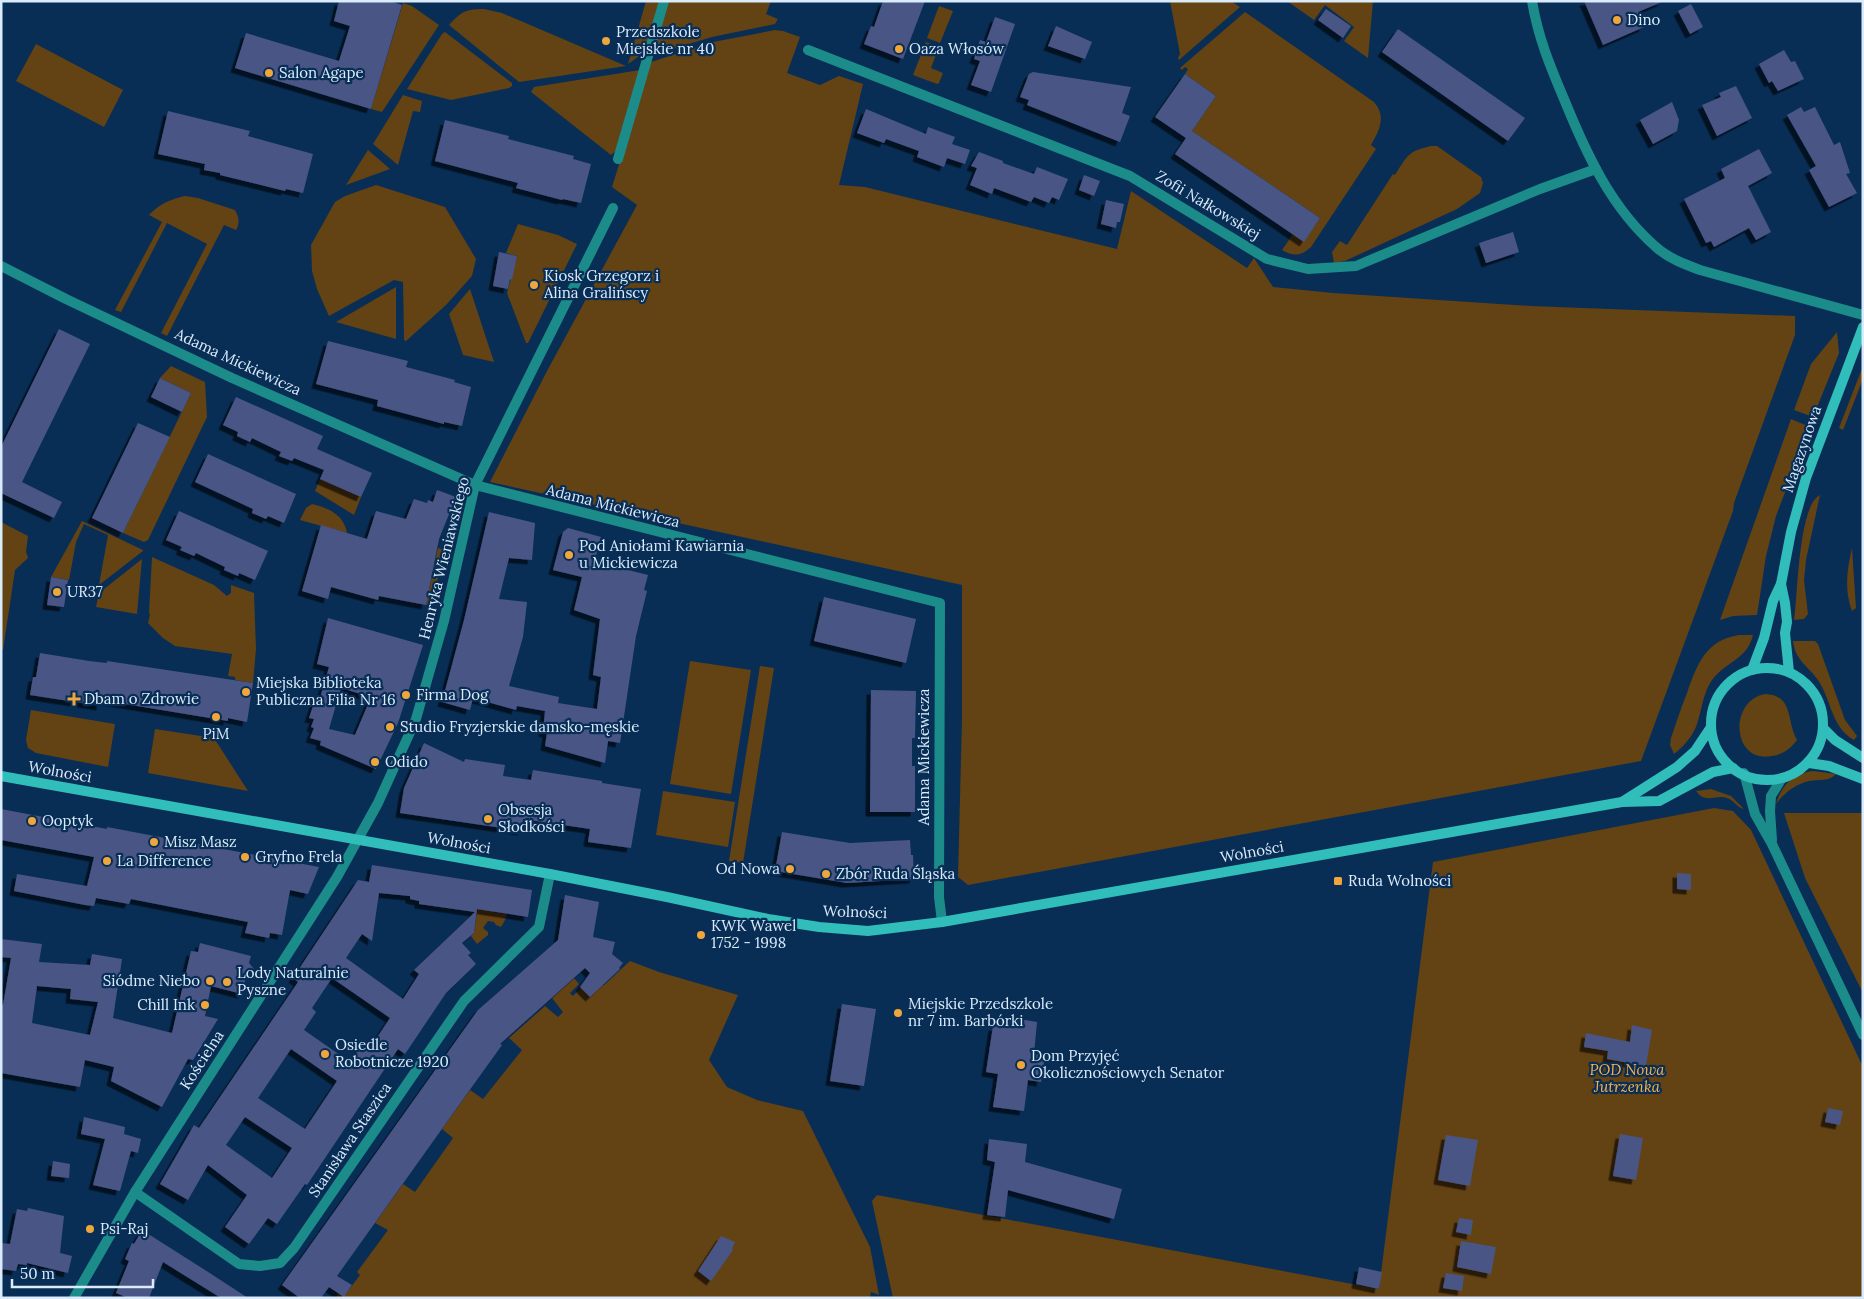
<svg xmlns="http://www.w3.org/2000/svg" width="1864" height="1299" font-family="Lora,serif">
<defs>
<filter id="shadow"><feDropShadow dx="-4.5" dy="4.5" stdDeviation="0" flood-color="#0009"/></filter>
</defs>
<rect width="100%" height="100%" fill="#082e55"/>
<g fill="#634213">
<path d="M646,1h14l-15,51 -17,12z"/>
<path d="M667,1h104l-5,13 12,5 -3,5 -63,13 -60,18z"/>
<path d="M1170,1h61l9,6 -61,53 -1,-2 2,-4z"/>
<path d="M1287,1h86l-5,57 -24,-17 10,-14 -29,-22 -11,15z"/>
<path d="M403,3l9,3 27,19 -57,87 -11,-3z"/>
<path d="M939,6l14,5 -13,32 -13,-5z"/>
<path d="M484,9l18,4 124,53 -107,16 -70,-57c12,-13 16,-16 35,-16z"/>
<path d="M1245,12l129,90c13,15 5,29 -3,43l5,4 -65,98c-10,9 -17,10 -29,3l11,-16 11,7 16,-23 -128,-87 24,-35 -31,-22 3,-5 -3,-2 -3,3 -2,-2z"/>
<path d="M775,30l8,1 17,6 -13,36 33,12 19,-9 24,8 -24,101 26,2 252,62 14,-58 116,77 7,-10 19,29 60,6 198,13 264,10v19l-61,168 -1,8 -92,250 -673,124 -10,-8 4,-158v-134l-472,-103 57,-111 90,-166 -25,-18 39,-125 62,-20z"/>
<path d="M445,32l67,51v3l-3,2 -58,12 -44,-11 35,-55z"/>
<path d="M926,42l13,5 -8,21 12,5 -4,10 -2,1 -24,-9z"/>
<path d="M36,44l87,46 -19,37 -88,-46z"/>
<path d="M640,70l-23,80 -6,5 -80,-63 3,-5z"/>
<path d="M403,95l19,6 -2,11 -7,-1 -15,54 -25,-21z"/>
<path d="M1431,146h6l44,31 2,6 -3,10 -23,16 -112,52 -11,2 -2,-11 8,-11 7,4 46,-71 2,1c12,-19 13,-24 36,-29z"/>
<path d="M368,150l22,19 -44,16z"/>
<path d="M376,185l69,22 31,52 -4,17 -26,29 -40,36 -2,-1 -1,-58 -9,-2 -65,36 -12,-27 -5,-18 -1,-26 24,-43 10,-6z"/>
<path d="M185,196l13,2 37,12c4,7 5,13 1,20l-12,-5 -57,111 -6,-3 46,-89 -40,-21 -46,89 -6,-2 47,-88 -13,-7c10,-11 22,-16 36,-19z"/>
<path d="M518,224l40,11 19,9 -49,99h-2l-19,-50 10,-37 -11,-3z"/>
<path d="M396,287v52l-60,-17z"/>
<path d="M470,289l24,73 -31,-7 -14,-41z"/>
<path d="M1837,332l2,21 -26,64 -19,-7 17,-46z"/>
<path d="M171,366l34,16 2,35 -59,123 -4,2 -21,-9 68,-140 -31,-15z"/>
<path d="M1863,366v13l-20,51 -4,-2z"/>
<path d="M1791,419l19,8 -34,89 -10,40 -9,59 -24,1 -13,4z"/>
<path d="M320,479l41,18 -7,18 -39,-24z"/>
<path d="M1820,495l-14,65 -2,20 4,34 -4,5 -10,1c4,-24 4,-114 26,-125z"/>
<path d="M312,504c17,4 32,11 35,29l-47,-13 6,-12z"/>
<path d="M82,521l61,29v1l-44,34 9,-50 -24,-11 -8,18 -7,38 -18,-3z"/>
<path d="M1,522l27,14 -2,16 2,6 -13,12 -12,80h-2z"/>
<path d="M438,548l6,2 -12,56 -6,-1z"/>
<path d="M1852,548l4,60 -4,3c-8,-21 -5,-42 0,-63z"/>
<path d="M152,557l62,28 13,11 4,-3v-8l23,8 2,56 -3,34 -18,-3v-3l-7,-1 4,-22 -57,-8 -12,-8 -15,-15 2,-9 -1,-1z"/>
<path d="M142,559l-5,55 -41,-7 3,-14z"/>
<path d="M1739,635h14c-6,25 -27,26 -41,45 -9,13 -10,29 -15,44 -4,12 -13,22 -23,30l-4,-9 1,-7c5,-15 10,-30 16,-45 10,-29 19,-53 52,-58z"/>
<path d="M1793,641h22l3,3 27,76 12,16 -3,4c-23,-13 -22,-39 -36,-60 -10,-14 -23,-20 -25,-39z"/>
<path d="M690,661l61,9 -20,124 -61,-10z"/>
<path d="M760,666l14,2 -31,195 -14,-2z"/>
<path d="M1765,694c29,1 21,27 32,46 -7,9 -13,14 -25,16 -40,8 -44,-55 -7,-62z"/>
<path d="M31,710l84,14 -7,43 -72,-14 -8,-5 -2,-8z"/>
<path d="M155,729l59,9 34,53 -100,-18z"/>
<path d="M1813,771l23,3c-7,8 -17,5 -27,7 -13,3 -25,12 -33,23 5,-18 17,-31 37,-33z"/>
<path d="M1711,789l20,7 13,13c-7,-1 -10,-9 -17,-11 -13,-4 -20,7 -31,-7z"/>
<path d="M663,791l72,11 -7,45 -72,-12z"/>
<path d="M1714,808l19,3 18,19 112,237v231h-970l-21,-97 5,-6 502,94 54,-427z"/>
<path d="M1784,813h79v180l-58,-115z"/>
<path d="M480,892l15,6 -2,14 14,2 -2,6 -4,7 -5,-2 -2,-3 -6,-1 -5,7 5,4v3l-11,9 -6,-8 3,-3z"/>
<path d="M630,961l29,11 79,23 -29,65 18,27 30,13 46,11 67,136 9,48 -8,-3 -1,6h-535l5,-6 5,3 15,-20 -3,-3 31,-42 -13,-7 28,-39 12,8 38,-54 -11,-9 28,-39 13,9 39,-49 -13,-12 36,-32 13,11 5,-5 -11,-14 22,-20 5,6 -9,9 3,3 14,-15 17,4z"/>
</g>
<g fill="#495585" fill-rule="evenodd" filter="url(#shadow)">
<path d="M339,1h51l12,4 -31,104 -136,-41 11,-35 93,28 11,-35 -16,-5z"/>
<path d="M883,1h42l-22,58 -39,-15 7,-18 3,1z"/>
<path d="M1584,1h80l-26,11 6,15 -41,18z"/>
<path d="M1691,4l12,23 -13,7 -12,-23z"/>
<path d="M1326,9l25,17 -8,12 -25,-18z"/>
<path d="M995,17l20,7 -24,68 -20,-7 9,-24 -6,-2 6,-19 6,2z"/>
<path d="M1056,26l36,16 -7,17 -37,-13z"/>
<path d="M1398,29l127,89 -17,23 -126,-89z"/>
<path d="M1784,50l7,12 4,-1 9,18 -26,12 -6,-10 -3,2 -10,-19z"/>
<path d="M1033,72l98,15 -9,26 8,3 -10,26 -93,-37 2,-5 -9,-3 9,-23z"/>
<path d="M1185,74l31,22 -24,35 128,87 -16,24 -129,-88 11,-16 -31,-21z"/>
<path d="M1736,86l16,32 -35,18 -15,-31 19,-8 -2,-4z"/>
<path d="M1672,102l7,18 -2,11 -24,13 -13,-24z"/>
<path d="M1801,107l3,5 11,-5 19,38 6,-3 10,31 -4,1 11,19 -28,14 -20,-37 7,-4 -29,-51z"/>
<path d="M866,109l60,25 2,-7 27,10 -3,7 18,6 -5,14 -18,-6 -3,9 -27,-10 2,-6 -33,-12 -2,4 -27,-10z"/>
<path d="M168,111l82,20 -2,5 65,18 -10,39 -17,-4 -1,2 -65,-16v-2l-16,-3 1,-6 -47,-10z"/>
<path d="M445,120l64,16 -1,3 66,17 -1,3 18,5 -10,39 -18,-4 -1,1 -46,-12 2,-5 -83,-22z"/>
<path d="M1759,149l13,24 -24,13 23,46 -15,8 -7,-12 -35,19 -3,-6 -5,2 -22,-44 41,-21 -4,-9z"/>
<path d="M979,152l24,9v2l31,11 3,-7 31,12 -9,21 -7,-3 -3,6 -15,-6 -3,5 -37,-14 -2,6 -22,-9 7,-17 -6,-2z"/>
<path d="M1084,175l16,6 -6,15 -15,-6z"/>
<path d="M1106,200l18,4 -4,18h-3l-1,6 -15,-4z"/>
<path d="M1513,232l6,20 -33,11 -7,-20z"/>
<path d="M499,252l18,4 -5,24 -2,-1 -2,10 -15,-3z"/>
<path d="M59,329l31,15 -68,138 40,20 -8,16 -53,-25v-46z"/>
<path d="M328,341l80,20 -2,6 49,13 -1,2 17,5 -9,39 -18,-4v2l-67,-18 1,-6 -62,-16z"/>
<path d="M160,378l31,15 -9,19 -31,-15z"/>
<path d="M236,397l87,39 -6,13 55,24 -11,24 -41,-18 4,-9 -30,-12 -2,3 -13,-5 2,-4 -29,-14 -2,4 -13,-6 1,-4 -15,-7z"/>
<path d="M138,423l32,14 -47,96 -31,-15z"/>
<path d="M208,454l88,40 -12,29 -16,-7 -2,3 -14,-6 1,-4 -58,-27z"/>
<path d="M437,490l19,7 -17,42 -13,66 -47,-9 -1,4 -47,-13 -3,12 -26,-8 19,-66 46,14 9,-28 30,8 8,-20 13,4 1,-3 5,2z"/>
<path d="M179,511l89,40 -13,29 -16,-7 -1,3 -14,-6 1,-3 -29,-14 -2,3 -14,-6 2,-3 -16,-7z"/>
<path d="M489,512l46,11 -3,37 -23,-2 -10,41 28,3 -4,35 -14,49 50,11 -1,6 39,6 4,-32 -8,-2 7,-56 -26,-9 8,-33 -29,-7 10,-38 5,-4 33,9 -6,22 33,8v3l20,5 -4,15 3,1 -11,45 -16,107 -12,-2 -3,22 -60,-17 2,-13 -4,-1 2,-21 -28,-5 -1,4 -43,-12 -3,12 -28,-8 22,-82z"/>
<path d="M51,577l17,3 -4,27 -17,-2z"/>
<path d="M824,597l92,22 -10,44 -92,-22z"/>
<path d="M328,618l95,27 -25,78 -22,46 -56,-24 1,-4 -11,-3 4,-10 -3,-1 3,-8 -5,-1 7,-21 4,1 9,-31 -12,-3zM341,688l30,9 -16,38 -26,-6z"/>
<path d="M40,653l49,8 18,2v-2l146,22 -6,39 -19,-4v3l-127,-21v6l-71,-11 3,-18h3z"/>
<path d="M871,690l45,1 -1,47h-3v28h3v46h-45z"/>
<path d="M424,743l40,19 1,-3 40,6 -2,11 28,4 2,-10 69,11v2l39,6 -10,59 -43,-6 2,-13 -67,-10 -1,12 -122,-18 4,-25z"/>
<path d="M1,809l106,20v-2l212,40 -11,27 -18,-4 -8,45 -12,-2 -1,5 -24,-5 3,-11 -117,-23 -2,5 -33,-6 -2,8 -9,-1 -71,-14 3,-17 70,12 7,-29 -93,-17z"/>
<path d="M782,832l68,11 60,-3 1,15h2l1,24 -67,4 -72,-12z"/>
<path d="M372,865l160,25 -4,27 -51,-8 -3,24 -12,10 9,10 -3,2 8,9 -30,29 -41,61 -7,-5 -91,136 -2,-1 -28,40 -9,-6 -19,26 -24,-17 22,-32 -39,-30 -20,35 -28,-16 34,-59 5,3 99,-146 -5,-4 65,-98 11,2zM379,893l31,3v3l9,2v3l56,8 -61,58 5,4 -16,25 -57,-41 16,-24 10,7zM332,978l58,40 -20,30 -7,-5 -13,19 -46,-32 12,-18 -4,-4zM291,1049l46,32 -32,48 -47,-31zM245,1117l47,31 -20,30 -46,-33z"/>
<path d="M1677,873l14,1v16l-14,-1z"/>
<path d="M565,895l34,7 -6,35 22,5 -3,12 11,9 -4,5 1,1 -30,28 -10,-10 10,-14 -5,-5 -85,76 2,1 -23,32 -142,199 15,9 -8,12 -15,-10 -8,11h-21l-18,-13 196,-275 80,-70z"/>
<path d="M1,939l41,5 -3,18 51,3 2,-11 30,5 -9,59 59,15 19,-82 7,1 2,-9 51,13 -2,7 5,6 -7,3 -5,22 -31,-8 -6,30 13,3 -25,41 -5,-1 -26,48 -51,-26 3,-14 -29,-7 -5,27 -79,-14v-69l2,1 8,-47 -10,-1zM37,986l34,3 -1,10 28,3 -8,33 -58,-12z"/>
<path d="M842,1004l34,5 -12,77 -34,-5z"/>
<path d="M1006,1017l31,5 -3,32 11,2 -4,26 -13,-2 -4,31 -31,-4 5,-33 -12,-2 7,-46 11,2z"/>
<path d="M1632,1025l20,5 -6,36 -39,-7 1,-8 -24,-4 2,-14 44,9z"/>
<path d="M1828,1108l15,3 -3,14 -15,-3z"/>
<path d="M84,1117l41,10 -1,7 17,5 -3,14 -7,-2 -11,40 -27,-6 12,-46 -24,-5z"/>
<path d="M1620,1134l23,4 -7,42 -23,-4z"/>
<path d="M1446,1135l32,5 -8,46 -32,-6z"/>
<path d="M989,1139l38,5 -2,18 97,27 -8,30 -106,-29 -3,27 -18,-2 8,-53 -8,-2z"/>
<path d="M53,1161l17,3 -1,14 -18,-2z"/>
<path d="M28,1208l36,8 -4,37 12,3 -4,17 -41,-10v2l-9,-1 -2,7 -15,-2v-26l9,1 7,-35 10,2z"/>
<path d="M1459,1218l14,2 -2,15 -15,-3z"/>
<path d="M142,1230l63,40 43,28h-27l-58,-36 -14,36h-21l-12,-5 13,-32 -4,-2 7,-16 2,1z"/>
<path d="M721,1236l14,6 -3,7 1,1 -22,31 -13,-10z"/>
<path d="M1461,1241l35,6 -5,27 -34,-7z"/>
<path d="M1359,1267l23,5 -3,17 -23,-5z"/>
<path d="M1446,1273l18,3 -2,15 -19,-3z"/>
</g>
<g fill="none" stroke-linecap="round" stroke-linejoin="round">
<g stroke="#1b8c8a" stroke-width="10">
<path d="M1532,1c6,36 18,65 32,98 22,54 47,109 92,148 12,11 28,17 44,23l163,45"/>
<path d="M808,50l322,126 137,83 41,10 48,-3 184,-77 56,-20"/>
<path d="M618,159l46,-158"/>
<path d="M1,266l65,33 166,79 243,107 465,118 -1,294 3,25"/>
<path d="M1744,773l11,41 17,30 91,191"/>
<path d="M1772,840l-2,-29 1,-15 11,-18"/>
<path d="M135,1192l104,72 21,2 20,-3 14,-15 170,-247 75,-74 11,-53"/>
<path d="M74,1298l61,-106 202,-315 41,-74 38,-84 28,-98 31,-136 138,-277"/>
</g>
<g stroke="#31bdb9" stroke-width="10">
<path d="M1781,584l4,19 2,19 -2,11 4,39"/>
<circle cx="1767" cy="724" r="56"/>
<path d="M1752,670l12,-32 9,-37 8,-17 10,-52 15,-54 57,-151"/>
<path d="M1824,729l11,11 28,18"/>
<path d="M1809,763l20,3 34,13"/>
<path d="M1,776l549,98 117,23 101,22 51,8 49,4 74,-9 680,-120 37,-1 54,-29 20,-4"/>
<path d="M1622,802l55,-35 18,-16 16,-24"/>
</g>
</g>
<g fill="#efa73d" stroke="#082e55" stroke-width="2">
<circle cx="1617" cy="20" r="5"/>
<circle cx="606" cy="41" r="5"/>
<circle cx="899" cy="49" r="5"/>
<circle cx="269" cy="73" r="5"/>
<circle cx="534" cy="285" r="5"/>
<circle cx="569" cy="555" r="5"/>
<circle cx="57" cy="592" r="5"/>
<circle cx="246" cy="692" r="5"/>
<circle cx="406" cy="695" r="5"/>
<path d="M71.5 691.5h5v5h5v5h-5v5h-5v-5h-5v-5h5z"/>
<circle cx="216" cy="717" r="5"/>
<circle cx="390" cy="727" r="5"/>
<circle cx="375" cy="762" r="5"/>
<circle cx="488" cy="819" r="5"/>
<circle cx="32" cy="821" r="5"/>
<circle cx="154" cy="842" r="5"/>
<circle cx="245" cy="857" r="5"/>
<circle cx="107" cy="861" r="5"/>
<circle cx="790" cy="869" r="5"/>
<circle cx="826" cy="874" r="5"/>
<rect x="1333" y="876" width="10" height="10" rx="2.5"/>
<circle cx="701" cy="935" r="5"/>
<circle cx="210" cy="981" r="5"/>
<circle cx="227" cy="982" r="5"/>
<circle cx="205" cy="1005" r="5"/>
<circle cx="898" cy="1013" r="5"/>
<circle cx="325" cy="1054" r="5"/>
<circle cx="1021" cy="1065" r="5"/>
<circle cx="90" cy="1229" r="5"/>
</g>
<g text-anchor="middle" stroke-width="4.5" stroke-linejoin="round" paint-order="stroke">
<g font-size="15" fill="#daebfe" stroke="#082e55" text-anchor="start">
<text x="1627" y="25">Dino</text>
<text x="616" y="37">Przedszkole<tspan x="616" dy="17">Miejskie nr 40</tspan></text>
<text x="909" y="54">Oaza Włosów</text>
<text x="279" y="78">Salon Agape</text>
<text x="544" y="281">Kiosk Grzegorz i<tspan x="544" dy="17">Alina Gralińscy</tspan></text>
<text x="579" y="551">Pod Aniołami Kawiarnia<tspan x="579" dy="17">u Mickiewicza</tspan></text>
<text x="67" y="597">UR37</text>
<text x="256" y="688">Miejska Biblioteka<tspan x="256" dy="17">Publiczna Filia Nr 16</tspan></text>
<text x="416" y="700">Firma Dog</text>
<text x="84" y="704">Dbam o Zdrowie</text>
<text x="400" y="732">Studio Fryzjerskie damsko-męskie</text>
<text x="216" y="739" text-anchor="middle">PiM</text>
<text x="385" y="767">Odido</text>
<text x="498" y="815">Obsesja<tspan x="498" dy="17">Słodkości</tspan></text>
<text x="42" y="826">Ooptyk</text>
<text x="164" y="847">Misz Masz</text>
<text x="255" y="862">Gryfno Frela</text>
<text x="117" y="866">La Difference</text>
<text x="780" y="874" text-anchor="end">Od Nowa</text>
<text x="836" y="879">Zbór Ruda Śląska</text>
<text x="1348" y="886">Ruda Wolności</text>
<text x="711" y="931">KWK Wawel<tspan x="711" dy="17">1752 - 1998</tspan></text>
<text x="237" y="978">Lody Naturalnie<tspan x="237" dy="17">Pyszne</tspan></text>
<text x="200" y="986" text-anchor="end">Siódme Niebo</text>
<text x="908" y="1009">Miejskie Przedszkole<tspan x="908" dy="17">nr 7 im. Barbórki</tspan></text>
<text x="195" y="1010" text-anchor="end">Chill Ink</text>
<text x="335" y="1050">Osiedle<tspan x="335" dy="17">Robotnicze 1920</tspan></text>
<text x="1031" y="1061">Dom Przyjęć<tspan x="1031" dy="17">Okolicznościowych Senator</tspan></text>
<text x="100" y="1234">Psi-Raj</text>
</g>
<g font-size="15" fill="#daebfe" stroke="#082e55">
<text transform="translate(1208 205) rotate(31)" y="5">Zofii Nałkowskiej</text>
<text transform="translate(238 362) rotate(25)" y="5">Adama Mickiewicza</text>
<text transform="translate(1802 449) rotate(-71)" y="5">Magazynowa</text>
<text transform="translate(613 506) rotate(14)" y="5">Adama Mickiewicza</text>
<text transform="translate(444 558) rotate(-76)" y="5">Henryka Wieniawskiego</text>
<text transform="translate(924 757) rotate(-90)" y="5">Adama Mickiewicza</text>
<text transform="translate(60 772) rotate(10)" y="5">Wolności</text>
<text transform="translate(459 843) rotate(10)" y="5">Wolności</text>
<text transform="translate(1252 852) rotate(-10)" y="5">Wolności</text>
<text transform="translate(855 912) rotate(2)" y="5">Wolności</text>
<text transform="translate(202 1060) rotate(-57)" y="5">Kościelna</text>
<text transform="translate(350 1140) rotate(-56)" y="5">Stanisława Staszica</text>
</g>
<g font-size="15" font-style="italic" fill="#f9b14a" stroke="#082e55">
<text x="1627" y="1075">POD Nowa<tspan x="1627" dy="17">Jutrzenka</tspan></text>
</g>
</g>
<rect width="1864" height="1299" fill="none" stroke="#daebfe" stroke-width="5"/>
<path d="M12 1279v8h141v-8" fill="none" stroke="#daebfe" stroke-width="2.5"/>
<text x="20" y="1279" font-size="15" fill="#daebfe" stroke="#082e55" stroke-width="4" paint-order="stroke">50 m</text>
</svg>
